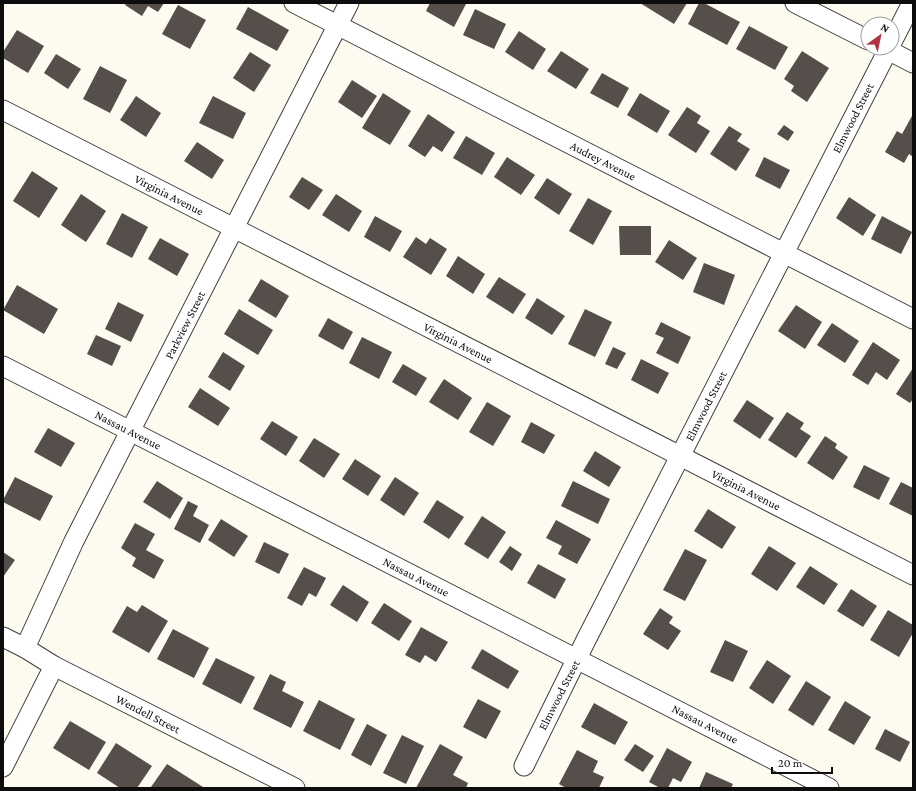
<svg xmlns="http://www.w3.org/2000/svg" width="916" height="791" font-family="'Crimson Pro',serif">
<rect width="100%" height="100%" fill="#fdfaef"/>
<g fill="#554e4a">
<path d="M126,3h38l-6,9 -10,-6 -6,10 -17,-11z"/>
<path d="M430,3h35l1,1 -12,23 -28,-16z"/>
<path d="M640,3h47l-13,21z"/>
<path d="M699,3h5l36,19 -13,23 -39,-21z"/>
<path d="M178,5l28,15 -16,29 -28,-15z"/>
<path d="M248,7l41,23 -12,21 -41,-22z"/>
<path d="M475,9l31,15 -12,25 -31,-14z"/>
<path d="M749,26l39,21 -13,23 -39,-21z"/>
<path d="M17,30l27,16 -16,27 -25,-15v-6z"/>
<path d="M519,31l27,18 -13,21 -28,-18z"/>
<path d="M561,51l28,18 -13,20 -29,-18z"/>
<path d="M802,51l27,17 -22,34 -16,-11 3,-5 -10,-7z"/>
<path d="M250,52l21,13 -17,27 -21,-14z"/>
<path d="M56,54l25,15 -13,20 -24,-16z"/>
<path d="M100,66l27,14 -17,33 -27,-14z"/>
<path d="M602,73l27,15 -11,20 -28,-15z"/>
<path d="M352,80l25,16 -15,22 -24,-16z"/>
<path d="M383,93l28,18 -21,34 -28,-17z"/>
<path d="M640,93l30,18 -13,22 -30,-18z"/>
<path d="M136,96l25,17 -15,24 -26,-17z"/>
<path d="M213,96l33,17 -13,26 -34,-16z"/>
<path d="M687,107l14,9 -4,7 13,8 -14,22 -28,-18z"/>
<path d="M428,114l27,18 -13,20 -9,-6 -8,11 -17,-11z"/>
<path d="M913,114v43l-4,-3 -5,9 -19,-11 12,-21 5,3z"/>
<path d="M784,125l10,7 -6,9 -11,-7z"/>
<path d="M729,126l13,8 -5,7 13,8 -14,22 -26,-17z"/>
<path d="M466,136l29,17 -13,22 -29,-17z"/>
<path d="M197,142l27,18 -12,19 -28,-18z"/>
<path d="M507,157l28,18 -14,20 -27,-18z"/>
<path d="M764,157l26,13 -10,19 -25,-13z"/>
<path d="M32,171l26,17 -19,30 -26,-17z"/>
<path d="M302,177l21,13 -14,20 -20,-13z"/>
<path d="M547,178l25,16 -13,21 -25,-17z"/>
<path d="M81,194l25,17 -20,31 -25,-17z"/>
<path d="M336,194l26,17 -13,21 -27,-17z"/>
<path d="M849,197l27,18 -13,21 -27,-18z"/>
<path d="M588,198l24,13 -19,34 -24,-14z"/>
<path d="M122,213l26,14 -16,31 -26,-14z"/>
<path d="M375,216l27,15 -12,21 -26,-15z"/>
<path d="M882,216l30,16 -11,22 -30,-15z"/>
<path d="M619,226h32v29h-31z"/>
<path d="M416,237l10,7 4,-6 17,11 -16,26 -28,-18z"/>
<path d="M160,238l29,16 -12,22 -29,-17z"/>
<path d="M669,240l28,18 -14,22 -28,-18z"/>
<path d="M458,256l27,18 -12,20 -27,-18z"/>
<path d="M704,263l31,12 -11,30 -31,-13z"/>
<path d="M499,277l27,17 -13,20 -27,-17z"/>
<path d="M261,279l28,17 -13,22 -28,-17z"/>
<path d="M17,285l41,24 -14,25 -41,-24z"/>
<path d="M537,298l28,18 -13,19 -27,-17z"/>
<path d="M118,302l26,13 -13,27 -26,-13z"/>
<path d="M796,305l26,17 -17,27 -27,-18z"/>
<path d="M239,309l34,21 -15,25 -34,-21z"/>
<path d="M585,309l27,13 -17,35 -27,-13z"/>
<path d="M328,318l25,14 -10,18 -25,-14z"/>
<path d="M661,322l30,15 -13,27 -22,-11 8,-15 -9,-4z"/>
<path d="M832,323l27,18 -14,22 -28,-18z"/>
<path d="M96,335l25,11 -9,20 -25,-12z"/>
<path d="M362,337l30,15 -13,27 -30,-16z"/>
<path d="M873,342l27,18 -13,20 -11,-8 -8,13 -16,-10z"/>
<path d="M613,347l13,6 -9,16 -12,-5z"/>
<path d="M223,352l22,14 -15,25 -22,-14z"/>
<path d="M641,359l28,14 -11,21 -27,-14z"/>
<path d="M403,364l24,14 -11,18 -24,-14z"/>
<path d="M913,368v31l-3,4 -14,-9z"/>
<path d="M444,379l28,19 -14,22 -29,-18z"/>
<path d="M200,388l30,20 -12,18 -30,-19z"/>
<path d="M747,400l27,18 -14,21 -27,-18z"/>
<path d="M487,402l24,14 -18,30 -24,-14z"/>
<path d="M787,412l17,11 -4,6 11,7 -15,22 -28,-18z"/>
<path d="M272,421l26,16 -12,19 -26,-17z"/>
<path d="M531,422l24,13 -11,19 -23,-12z"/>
<path d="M48,428l27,15 -14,24 -27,-15z"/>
<path d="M825,436l12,8 -2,4 13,9 -15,23 -26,-17z"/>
<path d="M314,438l26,16 -16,24 -25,-17z"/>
<path d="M595,451l26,16 -12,20 -26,-16z"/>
<path d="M355,459l26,17 -13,20 -26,-17z"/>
<path d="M864,465l26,13 -11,22 -26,-13z"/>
<path d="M15,477l38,19 -13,25 -37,-19v-2z"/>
<path d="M395,477l24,16 -15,23 -24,-16z"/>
<path d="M157,481l26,17 -13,21 -27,-17z"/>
<path d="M573,481l37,18 -12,25 -37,-18z"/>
<path d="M901,482l12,6v28l-24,-12z"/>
<path d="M437,500l27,17 -15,22 -26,-17z"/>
<path d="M188,501l10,5 -5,10 16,9 -9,18 -26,-14z"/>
<path d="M708,509l28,18 -14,22 -28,-18z"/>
<path d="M482,516l24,16 -18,27 -24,-15z"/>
<path d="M221,519l27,17 -14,21 -26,-17z"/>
<path d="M556,520l35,19 -14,25 -19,-10 4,-8 -16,-8z"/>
<path d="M135,523l20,11 -9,16 18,10 -10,19 -22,-13 4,-8 -15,-10z"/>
<path d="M264,542l25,12 -10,20 -24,-12z"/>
<path d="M510,546l12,8 -10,17 -13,-9z"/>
<path d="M769,546l27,17 -19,28 -26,-17z"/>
<path d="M685,549l22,11 -22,41 -22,-11z"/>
<path d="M3,552l12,8 -12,17z"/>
<path d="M538,564l28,15 -11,20 -28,-16z"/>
<path d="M810,566l28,18 -14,21 -28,-18z"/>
<path d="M304,567l22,11 -10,19 -7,-4 -7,13 -15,-8z"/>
<path d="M343,585l26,17 -12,20 -27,-17z"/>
<path d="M851,589l26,17 -14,21 -26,-16z"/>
<path d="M384,603l28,18 -13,20 -28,-18z"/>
<path d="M142,605l26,16 -19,32 -37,-21 15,-26 10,6z"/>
<path d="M660,608l13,9 -4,6 12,8 -13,19 -25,-16z"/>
<path d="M888,610l25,15v8l-14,24 -29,-17z"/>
<path d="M421,627l27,15 -12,20 -11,-7 -5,8 -15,-8z"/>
<path d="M173,629l36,19 -15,30 -37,-19z"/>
<path d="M725,640l23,11 -15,31 -23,-10z"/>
<path d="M482,649l37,22 -11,18 -37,-21z"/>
<path d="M216,658l39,19 -14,27 -39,-20z"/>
<path d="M767,660l24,16 -18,28 -24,-16z"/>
<path d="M270,674l16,8 -4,9 22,11 -13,26 -38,-19z"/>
<path d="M806,681l25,16 -18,29 -25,-16z"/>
<path d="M478,699l23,12 -15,28 -23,-12z"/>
<path d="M319,700l36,19 -15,31 -37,-19z"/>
<path d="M845,701l26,16 -17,28 -26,-15z"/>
<path d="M594,703l34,19 -13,23 -34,-18z"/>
<path d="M70,721l36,21 -17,28 -36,-22z"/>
<path d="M367,724l20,11 -16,31 -20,-11z"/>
<path d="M885,729l25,13 -10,20 -25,-13z"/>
<path d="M402,735l22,11 -18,38 -23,-11z"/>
<path d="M116,743l36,23 -15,22h-17l-23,-15z"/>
<path d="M440,744l23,13 -10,18 15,8 -2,5h-50z"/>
<path d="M635,744l19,12 -11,16 -19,-12z"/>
<path d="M667,748l25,14 -11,20 -8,-4 -5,10h-8l-11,-6z"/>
<path d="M577,750l21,11 -5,11 11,5 -5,11h-33l-7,-4z"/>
<path d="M167,764l36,23 -1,1h-49l-2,-1z"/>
<path d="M706,772l27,12 -2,4h-32z"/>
</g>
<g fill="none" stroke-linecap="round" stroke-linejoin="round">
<defs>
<g id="minor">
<path d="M294,3l619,316"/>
<path d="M795,3l73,37"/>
<path d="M892,42l20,-39"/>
<path d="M884,48l29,15"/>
<path d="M3,110l910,465"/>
<path d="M3,366l826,422"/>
<path d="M3,637l22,11 29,18 241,122"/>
<path d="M25,648l49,-107 275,-538"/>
<path d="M524,766l62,-126 303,-592"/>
<path d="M3,767l51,-101"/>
</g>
</defs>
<use href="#minor" stroke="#404040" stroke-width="21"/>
<use href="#minor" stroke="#fff" stroke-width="19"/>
</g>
<g text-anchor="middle" stroke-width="4" stroke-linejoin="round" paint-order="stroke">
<g font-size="12" fill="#0d0d0d" stroke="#fff">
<text transform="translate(853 118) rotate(-63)" y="4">Elmwood Street</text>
<text transform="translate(603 161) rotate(27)" y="4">Audrey Avenue</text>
<text transform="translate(169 195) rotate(27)" y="4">Virginia Avenue</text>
<text transform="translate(185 325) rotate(-63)" y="4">Parkview Street</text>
<text transform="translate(458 343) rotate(27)" y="4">Virginia Avenue</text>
<text transform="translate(706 406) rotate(-63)" y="4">Elmwood Street</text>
<text transform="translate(128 430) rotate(27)" y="4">Nassau Avenue</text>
<text transform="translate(746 490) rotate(27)" y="4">Virginia Avenue</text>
<text transform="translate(416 577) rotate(27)" y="4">Nassau Avenue</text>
<text transform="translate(559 695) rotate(-63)" y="4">Elmwood Street</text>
<text transform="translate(148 714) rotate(27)" y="4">Wendell Street</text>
<text transform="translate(705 724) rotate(27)" y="4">Nassau Avenue</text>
</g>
</g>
<rect width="916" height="791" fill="none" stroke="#0d0d0d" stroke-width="8"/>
<g transform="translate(880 36) rotate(33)"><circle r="19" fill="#ffffff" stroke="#9e9e9e"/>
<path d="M0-3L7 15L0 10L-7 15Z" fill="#af3340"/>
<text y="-6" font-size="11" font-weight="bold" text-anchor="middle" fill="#0d0d0d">N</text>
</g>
<path d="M772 767v6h60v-6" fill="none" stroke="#0d0d0d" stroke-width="2"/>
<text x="778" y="767" font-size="12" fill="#0d0d0d" stroke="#ffffff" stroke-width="3" paint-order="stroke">20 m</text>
</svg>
